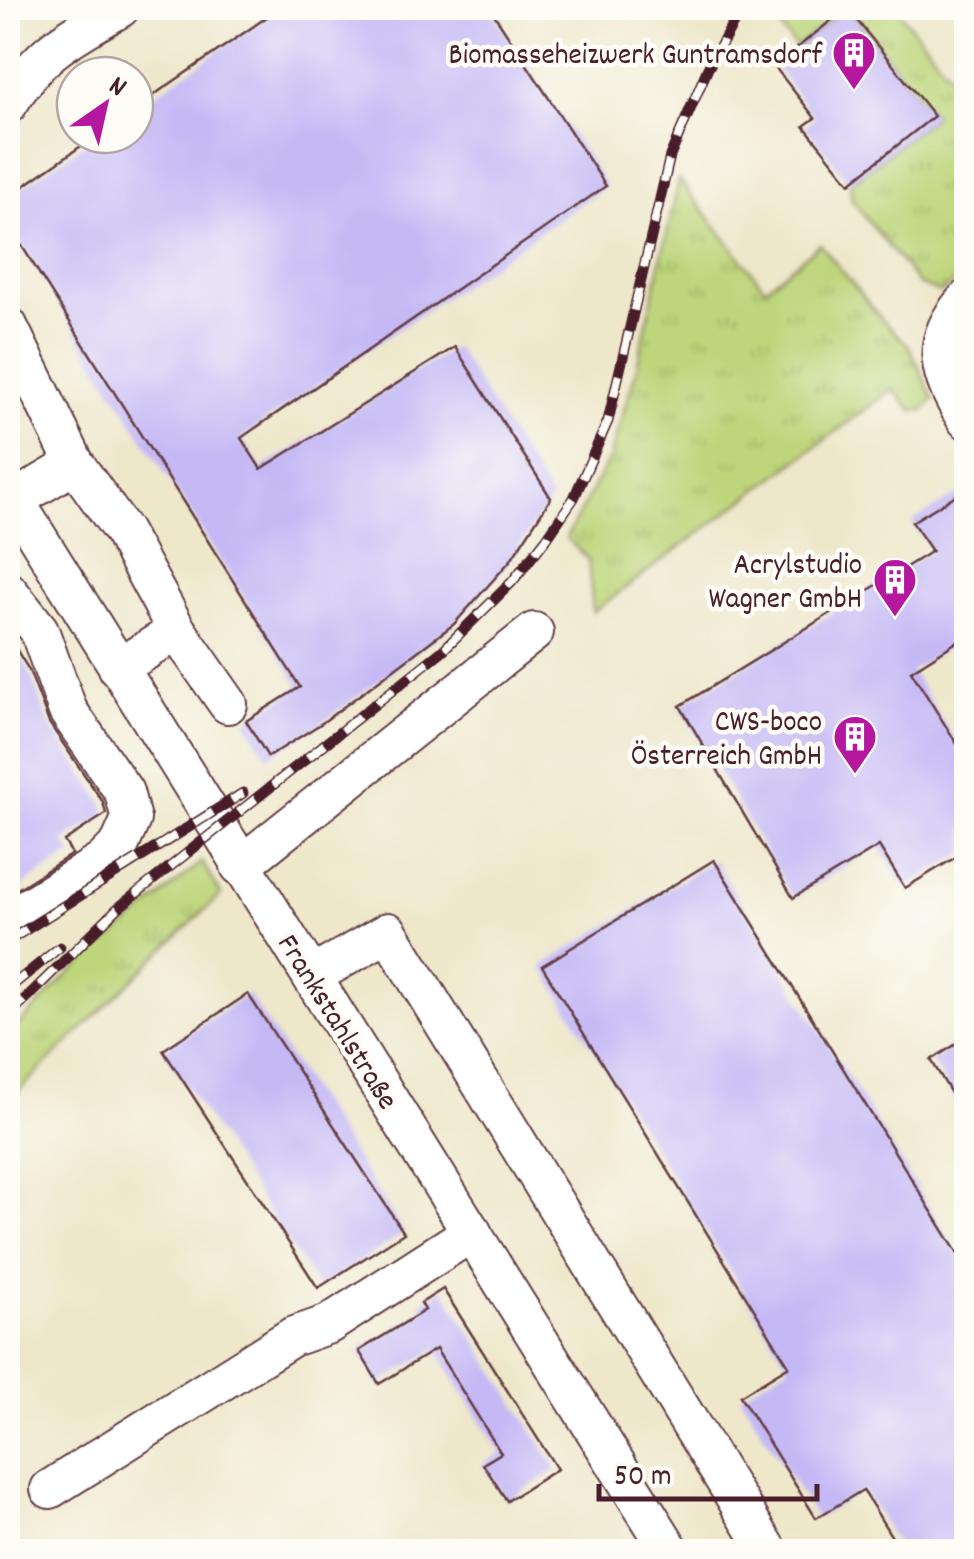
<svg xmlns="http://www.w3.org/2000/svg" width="974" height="1559" font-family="Dekko,sans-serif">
<defs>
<pattern id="grass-tufts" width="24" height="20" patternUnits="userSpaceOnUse" patternTransform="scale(2.5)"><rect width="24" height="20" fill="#bdd67b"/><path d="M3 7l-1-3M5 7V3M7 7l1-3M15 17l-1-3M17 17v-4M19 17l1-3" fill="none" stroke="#a4b76a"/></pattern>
</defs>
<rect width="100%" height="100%" fill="#fdfcf7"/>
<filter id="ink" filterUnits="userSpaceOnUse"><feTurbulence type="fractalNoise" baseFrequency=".01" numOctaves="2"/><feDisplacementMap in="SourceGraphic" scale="20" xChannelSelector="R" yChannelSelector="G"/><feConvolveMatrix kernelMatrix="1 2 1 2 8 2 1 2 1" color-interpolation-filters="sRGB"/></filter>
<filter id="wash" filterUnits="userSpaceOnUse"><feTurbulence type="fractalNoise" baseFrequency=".0048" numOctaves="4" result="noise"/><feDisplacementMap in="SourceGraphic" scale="40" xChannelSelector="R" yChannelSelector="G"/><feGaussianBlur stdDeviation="2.25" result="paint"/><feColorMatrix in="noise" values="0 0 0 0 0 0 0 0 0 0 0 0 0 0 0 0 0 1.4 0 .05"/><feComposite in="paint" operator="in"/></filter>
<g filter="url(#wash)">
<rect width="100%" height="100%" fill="#eee7ca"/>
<g fill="url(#grass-tufts)" stroke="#847a53" stroke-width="2.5">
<path d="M765,8h81l-50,39z"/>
<path d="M848,8h48l70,86v178l-25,21 -23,-9 -66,-84 -2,-16 84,-68z"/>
<path d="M679,180l86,108 55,-44 62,76 27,26 25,53 -10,11h-12l-19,-21 -300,223 -5,-53 -22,-21 43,-79 27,-88z"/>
<path d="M202,862l19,32 -213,207v-65l60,-61z"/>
</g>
<g id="blocks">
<g fill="#c4b8f5">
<path d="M280,8h210l116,178 -365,252 20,31 194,-122 96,151 -41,63 -56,63 -132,99 -54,34 -22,-36 54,-34 -292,-463v-27l89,-62h38v-27z"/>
<path d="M847,8l87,108 -84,67 -46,-57 11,-8 -41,-52z"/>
<path d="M966,489v147l-55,35 55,87v93l-61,37 -26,-42 -86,52 -113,-192 252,-155 -20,-29z"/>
<path d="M8,636l21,34 20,53 54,79 3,12 -42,27 8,13 -64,41z"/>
<path d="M714,860l252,407v285h-65l-38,-62 -47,28 -76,-122 49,-30 -247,-400z"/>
<path d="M248,994l156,239 -86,55 -155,-238z"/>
<path d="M966,1038v80l-35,-58z"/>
<path d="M443,1289l114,180 -50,32 -24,-37 18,-11 -65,-104 -57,35 -20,-33 66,-41 -4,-7z"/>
</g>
</g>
</g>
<g filter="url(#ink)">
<use href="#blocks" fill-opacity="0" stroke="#633d43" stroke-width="2.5"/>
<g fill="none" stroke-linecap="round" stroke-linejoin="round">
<defs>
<g id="minor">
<path d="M8,104c34,-55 58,-64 112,-96"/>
<path d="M966,300c-38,42 -27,74 0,119"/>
<path d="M8,326l67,138 48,68 54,99 51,73"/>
<path d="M8,490l663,1062"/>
<path d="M14,500l61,-36"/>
<path d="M8,591l31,39 29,81 56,81 7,27 -11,25 -18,18 -80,49"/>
<path d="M118,668l59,-37"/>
<path d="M240,866l294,-234"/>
<path d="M312,976l76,-44 381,620"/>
<path d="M50,1489l242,-152 37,-13 143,-92"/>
</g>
</defs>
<use href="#minor" stroke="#633d43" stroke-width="42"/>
<use href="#minor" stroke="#fff" stroke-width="38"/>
<defs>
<g id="rail">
<path d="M8,941l235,-148"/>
<path d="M8,989l52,-42"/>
<path d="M8,1016l110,-108 324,-257 70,-69 34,-43 28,-41 34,-77 62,-265 38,-88 34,-60"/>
</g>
</defs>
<use href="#rail" stroke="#4a1f2b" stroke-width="11"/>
<use href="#rail" stroke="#fdfcf7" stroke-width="8" stroke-dasharray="22" stroke-linecap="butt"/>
</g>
</g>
<defs>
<symbol id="building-pin" viewBox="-11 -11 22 30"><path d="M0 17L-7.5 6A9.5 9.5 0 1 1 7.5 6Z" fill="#b5179e" stroke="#fdfcf7"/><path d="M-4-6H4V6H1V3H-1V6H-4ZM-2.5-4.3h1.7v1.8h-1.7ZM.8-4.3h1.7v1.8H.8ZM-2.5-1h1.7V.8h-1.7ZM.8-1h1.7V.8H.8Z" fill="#fff"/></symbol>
</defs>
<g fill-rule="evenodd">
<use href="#building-pin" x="829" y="28" width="50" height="68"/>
<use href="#building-pin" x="870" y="555" width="50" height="68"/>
<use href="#building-pin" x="830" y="712" width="50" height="68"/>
</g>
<g text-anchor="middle" stroke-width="9" stroke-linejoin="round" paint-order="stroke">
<g font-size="30" fill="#4a1f2b" stroke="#fdfcf7" text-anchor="end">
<text x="822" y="63">Biomasseheizwerk Guntramsdorf</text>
<text x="862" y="573">Acrylstudio<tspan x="862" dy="34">Wagner GmbH</tspan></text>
<text x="822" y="730">CWS-boco<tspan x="822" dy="34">Österreich GmbH</tspan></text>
</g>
<g font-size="30" fill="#4a1f2b" stroke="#fdfcf7">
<text transform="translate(339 1021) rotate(58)" y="10">Frankstahlstraße</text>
</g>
</g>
<rect width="974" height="1559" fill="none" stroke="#fdfcf7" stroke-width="40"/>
<g transform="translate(105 105) rotate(34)"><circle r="48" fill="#fdfcf7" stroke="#b5a4a5" stroke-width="2.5"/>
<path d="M0-8L18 38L0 25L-18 38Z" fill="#b5179e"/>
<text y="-15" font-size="28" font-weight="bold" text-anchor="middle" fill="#4a1f2b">N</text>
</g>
<path d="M599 1484v15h218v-15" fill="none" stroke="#4a1f2b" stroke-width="5"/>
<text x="614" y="1484" font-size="30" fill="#4a1f2b" stroke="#fdfcf7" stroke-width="8" paint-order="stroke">50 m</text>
</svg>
